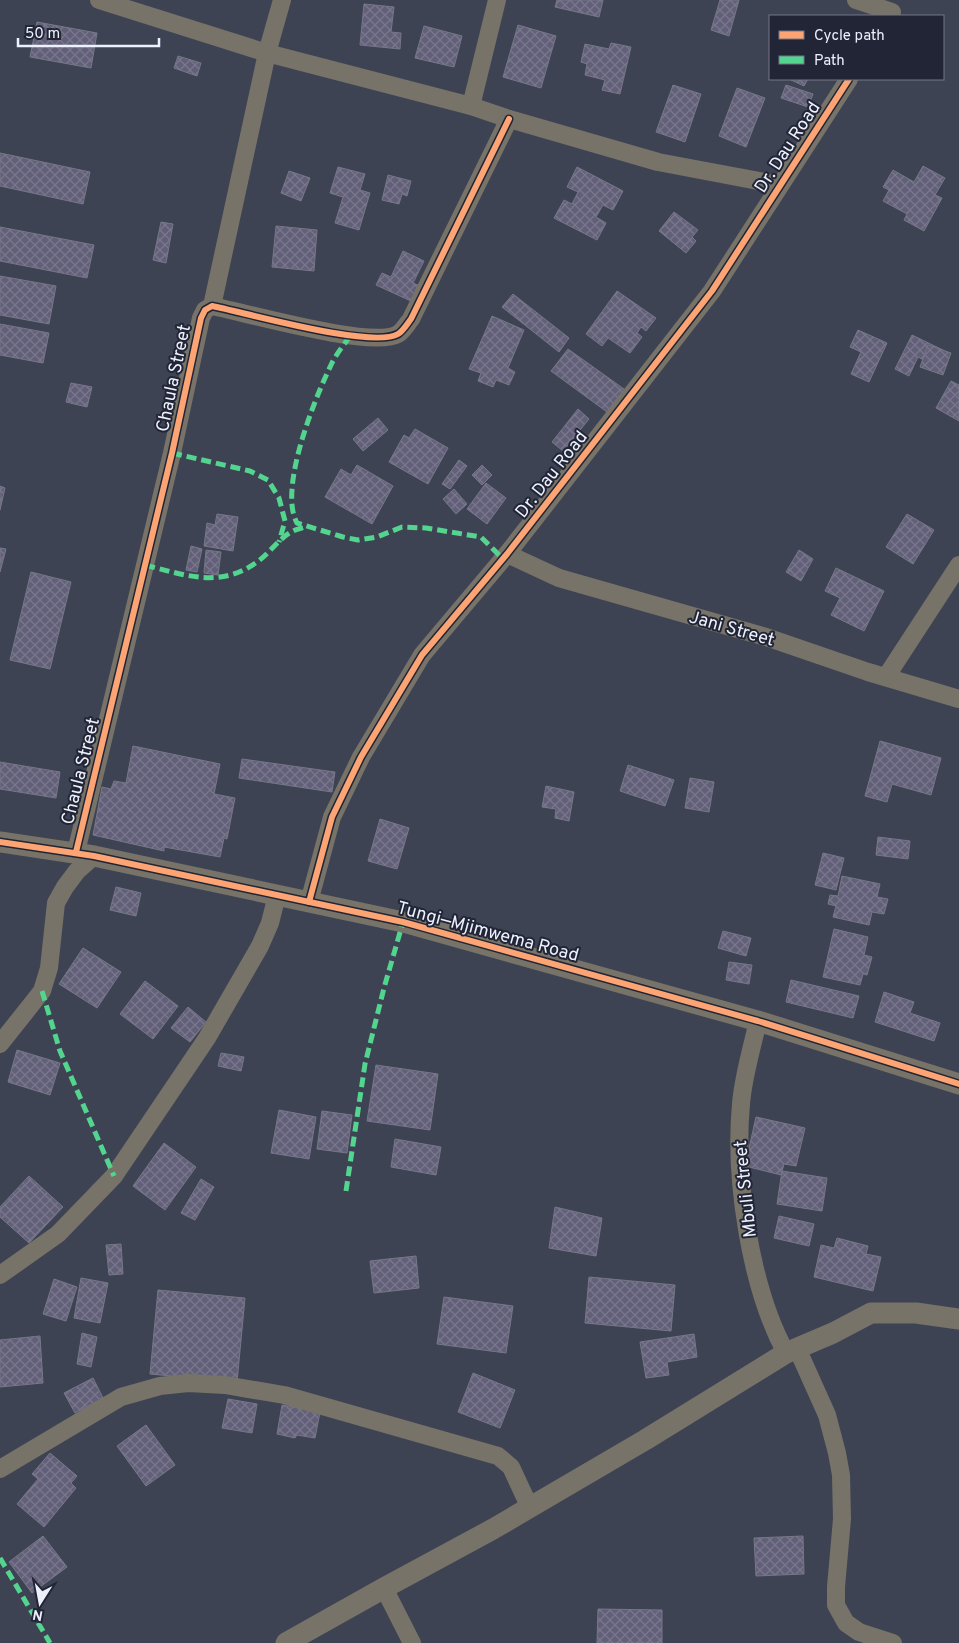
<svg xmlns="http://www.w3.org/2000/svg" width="959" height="1643" font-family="Overpass,sans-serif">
<defs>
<pattern id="building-cross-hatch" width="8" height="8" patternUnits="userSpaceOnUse" patternTransform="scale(1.25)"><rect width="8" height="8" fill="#625f79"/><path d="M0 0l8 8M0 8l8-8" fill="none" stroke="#79768d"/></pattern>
</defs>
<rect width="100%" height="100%" fill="#3e4354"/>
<g fill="url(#building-cross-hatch)" stroke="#767787">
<path d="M557,0h46l-4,17 -44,-10z"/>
<path d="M720,0h19l-10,36 -18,-6z"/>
<path d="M364,4l30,3 -3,25 10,1 -1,16 -40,-4z"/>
<path d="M37,22l60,11 -6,35 -61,-11z"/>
<path d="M518,25l38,11 -15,52 -38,-11z"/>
<path d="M424,26l38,10 -8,31 -39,-9z"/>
<path d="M611,43l20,4 -11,47 -18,-4 3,-10 -20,-5 2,-11 -6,-2 4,-18 24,5z"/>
<path d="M178,56l23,7 -4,13 -23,-8z"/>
<path d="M789,79h19l-4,7z"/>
<path d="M673,85l28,9 -16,48 -29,-10z"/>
<path d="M786,85l27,9 -5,13 -27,-9z"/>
<path d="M737,88l28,10 -19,49 -27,-11z"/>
<path d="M0,153l90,19 -7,32 -83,-18z"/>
<path d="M923,166l22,12 -10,17 7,3 -18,33 -20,-11 3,-6 -24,-13 6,-11 -6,-3 10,-17 21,12z"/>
<path d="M338,167l27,7 -5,16 10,3 -11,37 -24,-7 8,-26 -13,-4z"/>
<path d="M577,167l46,24 -10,19 -10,-5 -7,12 10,6 -9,17 -43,-22 10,-18 8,4 6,-12 -11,-5z"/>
<path d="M289,171l21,7 -9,23 -20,-8z"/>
<path d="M388,175l23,6 -4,15 -5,-2 -3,10 -17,-4z"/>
<path d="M674,212l24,18 -6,7 4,4 -10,12 -27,-22z"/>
<path d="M161,222l12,2 -7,39 -13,-3z"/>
<path d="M276,226l41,4 -3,41 -42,-4z"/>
<path d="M0,227l94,18 -7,33 -87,-17z"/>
<path d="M403,251l21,10 -11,22 7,3 -7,16 -37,-17 6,-12 9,4z"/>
<path d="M0,276l56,10 -7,38 -49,-9z"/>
<path d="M617,291l39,27 -10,13 -5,-4 -4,6 5,4 -12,16 -22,-15 -6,8 -16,-12z"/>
<path d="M513,294l56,44 -10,14 -57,-45z"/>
<path d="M492,316l32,14 -16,38 7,4 -6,13 -13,-5 -3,7 -15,-6 3,-8 -12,-4z"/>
<path d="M0,324l49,9 -6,30 -43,-8z"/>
<path d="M858,330l29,13 -18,39 -18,-8 10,-22 -11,-5z"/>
<path d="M912,335l35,17 -8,16 -21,-11 -9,19 -14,-7z"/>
<path d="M928,345l23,8 -8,22 -23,-8z"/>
<path d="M568,349l56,40 -17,23 -56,-41z"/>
<path d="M951,381l8,4v36l-23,-13z"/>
<path d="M71,383l21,4 -5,20 -21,-5z"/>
<path d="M578,409l11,10 -26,32 -11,-9z"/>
<path d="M378,418l10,12 -25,21 -10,-12z"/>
<path d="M415,429l33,19 -20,36 -39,-22 15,-27 5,3z"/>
<path d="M459,460l8,6 -17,23 -8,-5z"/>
<path d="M357,465l36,21 -21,38 -47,-27 16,-28 10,6z"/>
<path d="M482,465l10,10 -10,10 -10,-10z"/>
<path d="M486,483l20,15 -19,26 -20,-15z"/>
<path d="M0,486l5,2 -5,22z"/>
<path d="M454,489l13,15 -11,10 -13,-15z"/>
<path d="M217,514l21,3 -5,34 -29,-5 3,-23 8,2z"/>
<path d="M907,514l27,16 -21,34 -27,-17z"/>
<path d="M191,546l11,3 -5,23 -11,-2z"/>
<path d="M0,548l6,1 -6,23z"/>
<path d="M206,550l15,2 -3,23 -14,-2z"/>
<path d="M799,550l14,9 -12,22 -15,-9z"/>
<path d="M836,568l48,23 -20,40 -33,-16 9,-17 -15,-7z"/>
<path d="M31,572l40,10 -21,87 -40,-9z"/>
<path d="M880,741l61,17 -10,37 -39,-11 -5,18 -22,-6z"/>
<path d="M133,746l87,18 -6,30 21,4 -8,41 -3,-1 -4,19 -56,-10v4l-71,-16 9,-48 9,2 3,-8 12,2z"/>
<path d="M242,759l93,13 -3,20 -93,-14z"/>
<path d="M0,762l60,10 -4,26 -56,-9z"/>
<path d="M628,765l46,15 -9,26 -45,-15z"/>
<path d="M690,778l24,4 -5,30 -24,-4z"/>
<path d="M546,786l28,6 -5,29 -14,-3 1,-9 -14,-2z"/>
<path d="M380,819l29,9 -12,41 -29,-8z"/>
<path d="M878,837l32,4 -2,18 -32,-4z"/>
<path d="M823,853l21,5 -8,32 -21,-5z"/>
<path d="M842,876l38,8 -3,13 11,2 -4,15 -12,-2 -3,13 -36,-8 3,-11 -8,-2 2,-9 8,1z"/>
<path d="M116,887l25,6 -5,23 -26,-6z"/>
<path d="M834,929l34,8 -4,18 8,2 -5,18 -4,-1 -3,11 -37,-8z"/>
<path d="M723,931l28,7 -5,18 -28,-8z"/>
<path d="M83,948l38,24 -24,36 -38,-24z"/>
<path d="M729,962l23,3 -3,19 -23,-4z"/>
<path d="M791,980l68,16 -6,22 -67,-16z"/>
<path d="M145,981l33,25 -25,33 -33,-25z"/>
<path d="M884,992l30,10 -4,11 30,10 -6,18 -59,-19z"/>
<path d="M188,1007l18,15 -16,20 -19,-14z"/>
<path d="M17,1050l43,13 -10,32 -42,-13z"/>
<path d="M221,1053l23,4 -3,14 -23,-5z"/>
<path d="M376,1065l62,9 -8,56 -63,-9z"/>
<path d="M279,1110l37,7 -7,42 -38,-6z"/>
<path d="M322,1111l30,4 -5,38 -30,-4z"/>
<path d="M756,1117l49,11 -9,38 -12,-2 -3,11 -36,-9z"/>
<path d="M395,1139l46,8 -5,28 -45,-8z"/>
<path d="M164,1143l32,24 -31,43 -32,-24z"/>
<path d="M782,1171l45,7 -5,33 -45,-7z"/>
<path d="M29,1176l34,31 -34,36 -29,-26v-10z"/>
<path d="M201,1179l13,8 -19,33 -14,-7z"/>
<path d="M555,1207l47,11 -6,38 -47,-8z"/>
<path d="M779,1216l35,8 -5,22 -35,-8z"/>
<path d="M837,1238l31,8 -2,8 15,3 -8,34 -59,-14 7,-32 13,3z"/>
<path d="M121,1244l2,30 -14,1 -3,-30z"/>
<path d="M416,1256l3,32 -45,5 -4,-32z"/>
<path d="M589,1277l86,8 -4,46 -86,-8z"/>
<path d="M81,1278l27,5 -8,40 -26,-5z"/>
<path d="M54,1279l23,8 -11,34 -23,-7z"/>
<path d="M158,1290l87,8 -8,84 -87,-8z"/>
<path d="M444,1297l69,9 -7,47 -69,-9z"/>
<path d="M82,1333l15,4 -6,30 -14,-3z"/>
<path d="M694,1334l3,23 -30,5 2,13 -23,3 -6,-36z"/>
<path d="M40,1336l3,47 -43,4v-47z"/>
<path d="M473,1373l42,17 -15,38 -42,-16z"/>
<path d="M93,1378l10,20 -28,15 -11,-20z"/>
<path d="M228,1399l29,5 -5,29 -30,-5z"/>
<path d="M282,1405l38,7 -5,26 -18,-3 -2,3 -18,-4z"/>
<path d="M146,1425l29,40 -29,21 -29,-40z"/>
<path d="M50,1453l27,23 -6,7 5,5 -32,39 -27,-23 21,-25 -6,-5z"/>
<path d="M43,1536l24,31 -35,26 -23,-31z"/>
<path d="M803,1536l1,38 -48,2 -2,-38z"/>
<path d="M598,1609l64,1v33h-65z"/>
</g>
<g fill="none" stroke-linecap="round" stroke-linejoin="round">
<g stroke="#777368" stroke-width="18">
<path d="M99,0l168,53 204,53 38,13 149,43 122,23"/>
<path d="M856,0l36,12"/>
<path d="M471,106l26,-106"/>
<path d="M212,306l55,-253 15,-53"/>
<path d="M507,554l52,24 207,59 102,35 91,27"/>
<path d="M886,677l73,-112"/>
<path d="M76,852l96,-399 29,-135 4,-8 7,-4c35,7 160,43 186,28 5,-3 9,-10 13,-15l98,-200"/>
<path d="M309,902l23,-85 29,-60 61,-102 85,-101 205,-263 137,-212"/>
<path d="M758,1021c-6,27 -15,56 -17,83 -7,74 9,183 45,249"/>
<path d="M0,1044l42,-53 7,-23 7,-65 9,-16 12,-16 17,-15"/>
<path d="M0,1275l58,-41 56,-58 93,-138 53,-92 10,-23 7,-28"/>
<path d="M797,1348l30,67 10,38 4,22 1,44 -6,68v18l10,18 13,9 34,11"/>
<path d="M0,1469l121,-72 39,-11 28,-3 37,2 59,10 214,61 13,11 19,41"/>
<path d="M384,1588l28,55"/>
</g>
<g stroke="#777368" stroke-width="21">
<path d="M0,842l94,14 309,66 355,99 201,63"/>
<path d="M286,1643l98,-55 109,-59 152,-89 141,-87 47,-20 38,-20h45l43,6"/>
</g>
<g stroke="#53d58f" stroke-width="5" stroke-dasharray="10 5" stroke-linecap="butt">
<path d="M350,336c-6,9 -14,18 -19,29 -16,33 -53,124 -34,158l46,14 15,3 19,-3 25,-10 24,1 55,9 22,22"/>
<path d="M172,453l78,18 18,9 11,18 6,23 -6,21"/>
<path d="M145,565c40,10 75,24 112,-3 13,-9 22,-24 36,-31 4,-2 10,-3 15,-5"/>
<path d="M42,991l18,60 54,125"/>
<path d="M346,1191l19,-127 19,-76 19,-66"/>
<path d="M0,1558l50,85"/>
</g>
<defs>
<g id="cycleway">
<path d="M0,842l94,14 309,66 355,99 201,63"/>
<path d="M76,852l96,-399 29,-135 4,-8 7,-4c35,7 160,43 186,28 5,-3 9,-10 13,-15l98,-200"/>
<path d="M309,902l23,-85 29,-60 61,-102 85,-101 205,-263 137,-212"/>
</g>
</defs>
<use href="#cycleway" stroke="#212535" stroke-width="9"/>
<use href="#cycleway" stroke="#fda474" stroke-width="6"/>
</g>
<g text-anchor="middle" stroke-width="4" stroke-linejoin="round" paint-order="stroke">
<g font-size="18" fill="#edf1fe" stroke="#212535">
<text transform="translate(787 147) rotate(-57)" y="6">Dr. Dau Road</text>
<text transform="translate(173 378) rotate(-78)" y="6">Chaula Street</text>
<text transform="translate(551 474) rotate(-52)" y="6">Dr. Dau Road</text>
<text transform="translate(732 628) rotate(16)" y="6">Jani Street</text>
<text transform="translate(80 771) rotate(-76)" y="6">Chaula Street</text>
<text transform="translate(488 931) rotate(15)" y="6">Tungi—Mjimwema Road</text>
<text transform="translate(745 1189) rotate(-96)" y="6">Mbuli Street</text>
</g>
</g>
<rect x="769" y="15" width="175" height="65" fill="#212535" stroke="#737785"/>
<rect x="779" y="31" width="25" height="8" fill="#fda474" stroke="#737785"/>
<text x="814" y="40" font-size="15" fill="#edf1fe">Cycle path</text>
<rect x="779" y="56" width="25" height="8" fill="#53d58f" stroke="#737785"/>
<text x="814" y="65" font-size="15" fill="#edf1fe">Path</text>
<g transform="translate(40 1603) rotate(191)" stroke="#212535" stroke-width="4" paint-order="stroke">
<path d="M0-4L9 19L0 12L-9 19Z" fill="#edf1fe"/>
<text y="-8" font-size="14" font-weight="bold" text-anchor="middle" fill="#edf1fe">N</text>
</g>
<path d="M18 38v8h141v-8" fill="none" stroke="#edf1fe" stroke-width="2.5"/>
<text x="25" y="38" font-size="15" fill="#edf1fe" stroke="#212535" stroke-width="4" paint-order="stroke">50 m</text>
</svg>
